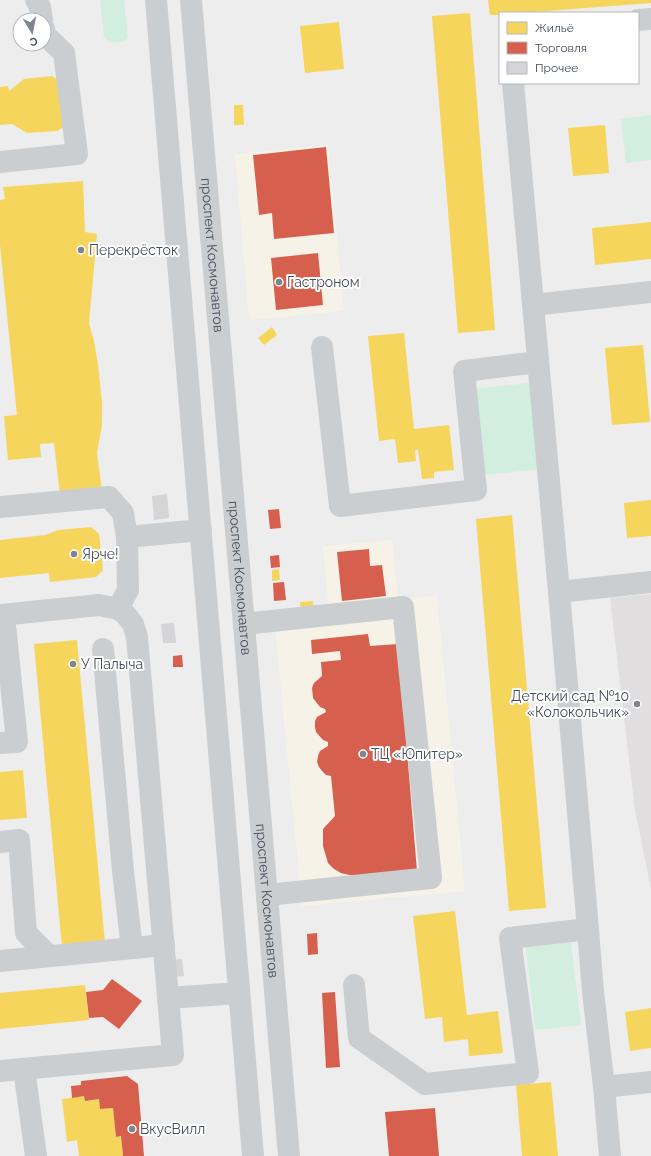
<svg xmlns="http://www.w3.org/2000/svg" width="651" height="1156" font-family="Raleway,sans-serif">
<rect width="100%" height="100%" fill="#eeeded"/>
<g fill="#f6f2e8">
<path d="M328,145l16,166 -95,9 -14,-166z"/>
<path d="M392,540l6,59 39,-3 28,295 -163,15 -28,-288 55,-5 -6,-67z"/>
</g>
<path fill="#e0dedf" d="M651,594v295l-16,-79 -25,-212z"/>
<g fill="#d1eedf">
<path d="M100,0h24l4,37 -2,4 -15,2 -7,-5z"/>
<path d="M651,115v45l-25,3 -5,-44z"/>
<path d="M529,383l10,86 -55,6 -10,-86z"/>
<path d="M571,942l10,83 -46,5 -9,-83z"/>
</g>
<g fill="#f6d55c">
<path d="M488,0h163v3l-130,10h-21v2h-10z"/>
<path d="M470,13l25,317 -37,3 -26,-317z"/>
<path d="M339,22l5,47 -39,4 -5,-47z"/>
<path d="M52,76l10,6 4,44 -9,5 -30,2 -15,-9 -12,1v-38l8,-1 1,5 15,-12z"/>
<path d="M234,105h9l1,20h-10z"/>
<path d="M605,125l4,48 -36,3 -5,-48z"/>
<path d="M83,181l2,51 12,2 -8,89 5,18 4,23 4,39v22l-5,28 5,38 -42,4 -6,-52 -14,1 1,13 -33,3 -4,-44 13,-1 -17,-170v-45l5,-1 -2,-12z"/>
<path d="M651,222v37l-56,6 -3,-37z"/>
<path d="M272,327l5,8 -13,10 -6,-7z"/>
<path d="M404,333l10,96 35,-4 5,45 -20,2v6l-12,1 -4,-29h-3l1,11 -18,2 -3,-24 -16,2 -11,-105z"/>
<path d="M643,345l7,77 -38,3 -7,-77z"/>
<path d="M651,500v36l-24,2 -3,-35z"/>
<path d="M512,515l34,393 -37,3 -33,-392z"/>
<path d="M91,527l8,7 4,36 -7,7 -46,5 -1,-9 -49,5v-38l45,-5 13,-5z"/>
<path d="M279,569l1,11 -8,1v-11z"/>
<path d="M313,601l1,12 -13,1 -1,-12z"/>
<path d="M77,640l28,303 -43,4 -28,-303z"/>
<path d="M23,770l4,48 -27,2v-48z"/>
<path d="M455,911l12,104 31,-4 5,42 -34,3 -1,-17 -24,3 -2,-25 -17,2 -12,-103z"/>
<path d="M85,985l4,35 -89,9v-36z"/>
<path d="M651,1008v40l-21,3 -5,-39z"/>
<path d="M551,1082l7,74h-36l-6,-71z"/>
<path d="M84,1096l1,5 14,-2 1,10 13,-1 3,29 5,-1 2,20h-44l-2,-16 -10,2 -5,-43z"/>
</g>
<g fill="#d6604d">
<path d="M326,147l8,86 -60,6 -2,-26 -13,2 -6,-60z"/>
<path d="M318,253l5,52 -47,5 -5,-52z"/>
<path d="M279,509l2,19 -11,1 -2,-19z"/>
<path d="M369,549l1,17 12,-1 4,31 -44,5 -5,-49z"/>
<path d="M279,555l1,12 -9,1 -1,-12z"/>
<path d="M284,582l2,18 -12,1 -1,-18z"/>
<path d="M368,634l2,12 28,-2 19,227 -59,6 -17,-4 -7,-4 -6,-6 -5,-17v-17l12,-13 -4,-40 -5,-1 -3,-3 -4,-5 -2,-5 1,-6 2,-5 8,-5v-4l-5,-2 -7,-8 -1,-5v-6l2,-4 9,-5 -1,-3 -5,-2 -7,-9 -1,-10 2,-5 8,-7 -1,-14 20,-2 -1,-9 -28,3 -1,-14z"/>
<path d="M182,655l1,12h-10v-11z"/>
<path d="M317,933l1,21 -10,1 -1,-21z"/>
<path d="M112,979l30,22 -23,28 -16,-12 -14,1 -3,-26 17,-2z"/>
<path d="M335,992l5,75 -14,1 -4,-75z"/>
<path d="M127,1076l11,8 6,72h-21l-2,-20 -5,1 -3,-29 -13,1 -1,-10 -14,2 -1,-5 -12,2 -1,-12 10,-1v-4z"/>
<path d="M435,1108l4,48h-50l-4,-44z"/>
</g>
<g fill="#d5d5d7">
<path d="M167,494l2,24 -15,2 -2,-24z"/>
<path d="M174,623l2,20h-13l-2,-19z"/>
<path d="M182,959l2,17 -12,1 -1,-17z"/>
</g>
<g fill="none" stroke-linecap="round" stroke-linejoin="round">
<g stroke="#cbced1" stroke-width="22">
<path d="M36,0l4,7 2,13"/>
<path d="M156,0l97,1156"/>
<path id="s1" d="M191,0l98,1156"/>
<path d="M638,20l13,-1"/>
<path d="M513,83l46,509"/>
<path d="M0,162l77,-8 -13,-101 -19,-18 -1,-6"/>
<path d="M533,305l118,-13"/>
<path d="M322,347l18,159 136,-16 -12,-119 74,-9"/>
<path d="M0,507l109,-10 14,16 4,24 1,53 -10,19"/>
<path d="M127,537l74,-7"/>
<path d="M0,615l99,-10 19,4 8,6 7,9 4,13 36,418 -173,16"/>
<path d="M244,624l159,-17 28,271 -164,17"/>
<path d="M103,649l20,222 8,69"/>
<path d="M0,743l17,-1 -13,-127"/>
<path d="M0,842l19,-2 7,93 23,23"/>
<path d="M588,929l-29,-337 92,-10"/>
<path d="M0,961l164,-16"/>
<path d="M354,985l5,53 66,46 103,-11 -18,-135 78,-9 5,63 11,95"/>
<path d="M168,998l71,-5"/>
<path d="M24,1069l12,87"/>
<path d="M610,1156l-6,-69 47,-5"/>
</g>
</g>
<g fill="#80858d" stroke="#fff" stroke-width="1.5">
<circle cx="81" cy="250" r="4"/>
<circle cx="279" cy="282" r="4"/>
<circle cx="74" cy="554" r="4"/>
<circle cx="73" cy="664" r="4"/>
<circle cx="637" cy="704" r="4"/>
<circle cx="363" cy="754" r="4"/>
<circle cx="132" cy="1129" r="4"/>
</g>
<g text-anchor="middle" stroke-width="4" stroke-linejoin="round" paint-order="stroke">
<g font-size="14" fill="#444d5a" stroke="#fff" text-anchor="start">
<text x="89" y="255">Перекрёсток</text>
<text x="287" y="287">Гастроном</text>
<text x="82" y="559">Ярче!</text>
<text x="81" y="669">У Палыча</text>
<text x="629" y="701" text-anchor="end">Детский сад №10<tspan x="629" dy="16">«Колокольчик»</tspan></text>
<text x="371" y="759">ТЦ «Юпитер»</text>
<text x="140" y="1134">ВкусВилл</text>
</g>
<g font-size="14" fill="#444d5a" stroke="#fff">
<text dy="5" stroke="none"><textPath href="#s1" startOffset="256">проспект Космонавтов</textPath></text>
<text dy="5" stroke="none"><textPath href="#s1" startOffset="580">проспект Космонавтов</textPath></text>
<text dy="5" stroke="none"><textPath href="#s1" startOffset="904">проспект Космонавтов</textPath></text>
</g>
</g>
<rect x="499" y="12" width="140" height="72" fill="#ffffff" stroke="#b4b8bd"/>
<rect x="507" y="22" width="20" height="12" fill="#f6d55c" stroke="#b4b8bd"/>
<text x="535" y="32" font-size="12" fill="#444d5a">Жильё</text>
<rect x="507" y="42" width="20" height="12" fill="#d6604d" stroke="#b4b8bd"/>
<text x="535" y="52" font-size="12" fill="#444d5a">Торговля</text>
<rect x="507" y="62" width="20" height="12" fill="#d5d5d7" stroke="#b4b8bd"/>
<text x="535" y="72" font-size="12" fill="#444d5a">Прочее</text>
<g transform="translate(32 32) rotate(170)"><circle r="19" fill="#ffffff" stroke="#b4b8bd"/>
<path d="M0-3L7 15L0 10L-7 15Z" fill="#80858d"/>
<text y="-6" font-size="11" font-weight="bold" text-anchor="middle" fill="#444d5a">С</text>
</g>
</svg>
